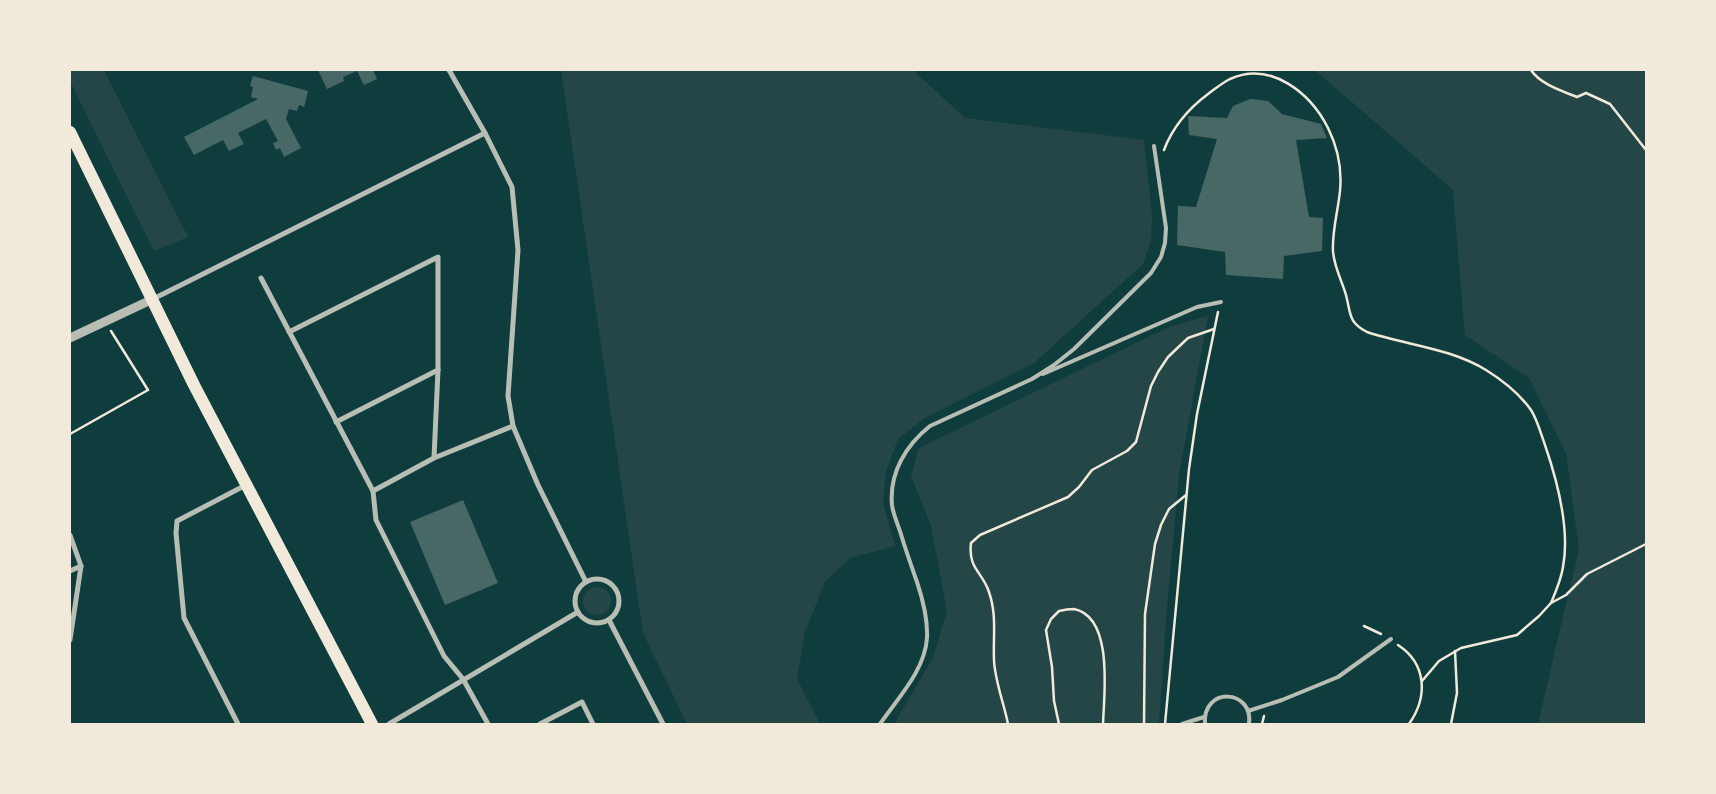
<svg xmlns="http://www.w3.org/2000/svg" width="1716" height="794" font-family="'Open Sans',sans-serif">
<rect width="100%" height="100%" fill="#0f3d3e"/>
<g fill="#244646">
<path d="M70,70h34l84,167 -34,14 -84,-170z"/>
<path d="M561,70h352l52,48 179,22 8,75 -1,26 -8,23 -109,99 -109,55 -27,21 -12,32 -3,31 12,44 -45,12 -25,24 -20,50 -8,47 23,45h-133l-44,-91z"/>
<path d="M1315,70h331v654h-106l-1,-5 40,-170 -13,-96 -37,-75 -64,-43 -12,-145z"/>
<path d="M1208,316l-29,159 -13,144 -7,105h-265l39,-66 14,-47 -16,-85 -20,-50 8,-28 252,-122z"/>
<circle cx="597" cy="601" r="14"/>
</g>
<g fill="#486865">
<path d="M318,70h55l4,9 -13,6 -7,-14 -14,6 1,4 -17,8z"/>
<path d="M253,76l55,15 -4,16 -5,-2 -2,6 -8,-2 -3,10 15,29 -17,9 -4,-9 -4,2 -3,-7 5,-2 -12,-22 -28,14 6,11 -15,7 -6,-11 -29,15 -10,-18 74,-38 -7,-2 2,-10 -3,-1z"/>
<path d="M1250,99l18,2 14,13 39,10 6,14 -31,2 13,77 14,1 -1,33 -38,5 -1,23 -57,-4 -1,-23 -48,-7 1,-39 18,1 21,-68 -28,-4 -1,-19 39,2 6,-12z"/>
<path d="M463,500l35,83 -53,22 -35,-83z"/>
</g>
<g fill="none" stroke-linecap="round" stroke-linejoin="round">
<g stroke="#f1e9da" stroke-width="2.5">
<path d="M1531,70c9,14 31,21 46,27l9,-4 24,11 36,46"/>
<path d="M1164,150c9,-24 24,-41 44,-56 7,-5 14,-11 22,-15 41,-19 81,15 98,49 10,20 14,42 12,63 -2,20 -8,40 -7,60 1,16 9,30 13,44 5,19 2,27 21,37 39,13 83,16 119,38 16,10 33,23 45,40 6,9 10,24 14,35 12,35 25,85 18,122 -2,13 -7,24 -12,36"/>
<path d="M70,434l78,-44 -37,-59"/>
<path d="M1364,626l17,8"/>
<path d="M1398,645c29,19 30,52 11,79"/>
<path d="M1422,681l17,-20 22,-13 56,-13 22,-19 12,-13 15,-8 21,-21 59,-30"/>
<path d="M1008,724c-4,-21 -13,-42 -14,-64 -1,-24 3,-45 -5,-68 -7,-21 -21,-23 -18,-49l9,-8 88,-38 11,-10 13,-17 35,-19 9,-9 15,-56 7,-14 10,-15 20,-19 26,-9"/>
<path d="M1059,724l-5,-23 -2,-34 -6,-37 5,-11 8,-8c4,-1 11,-2 15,-2 40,8 30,86 29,115"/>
<path d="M1144,724l1,-110 10,-70 6,-19 8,-16 17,-14"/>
<path d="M1165,724l24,-255 8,-55 21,-102"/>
<path d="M1262,724l2,-8"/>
<path d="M1451,724l6,-31 -2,-42"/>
</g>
<g stroke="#b8beb3" stroke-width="4">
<path d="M1043,374l154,-67 24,-5"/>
<path d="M1248,711l34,-11 56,-23 53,-38"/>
<path d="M880,724c18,-26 45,-54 47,-86 1,-20 -4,-38 -10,-56 -6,-17 -12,-34 -17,-51 -3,-8 -7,-18 -8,-26 -3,-32 14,-60 38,-79l102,-47 22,-14 20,-16 77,-76 10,-16 4,-14 1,-15 -12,-82"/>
<path d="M1182,724l22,-7"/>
<path d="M1205,724c-3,-38 49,-35 44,0"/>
</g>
<g stroke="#b8beb3" stroke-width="5">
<path d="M449,70l36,63 27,54 6,63 -10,146 5,30 25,59 48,97"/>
<path d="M261,278l112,213 3,29 68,136 19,23 25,45"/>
<path d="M153,299l332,-166"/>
<path d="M289,332l149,-75v113l-4,88"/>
<path d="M336,422l102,-52"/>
<path d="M373,491l61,-33 79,-32"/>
<path d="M70,535l11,31 -11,74"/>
<path d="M70,571l11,-5"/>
<circle cx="597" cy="601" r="22"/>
<path d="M609,620l54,104"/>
<path d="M238,724l-54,-106 -8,-85 1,-12 69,-36"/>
<path d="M389,724l189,-112"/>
<path d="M540,724l42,-22 11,22"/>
</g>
<path stroke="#b8beb3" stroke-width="9" d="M70,338l83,-39"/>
<path stroke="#f1e9da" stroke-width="12" d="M70,132l124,253 178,339"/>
</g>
<rect width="1716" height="794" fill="none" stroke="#f1e9da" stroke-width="142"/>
</svg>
